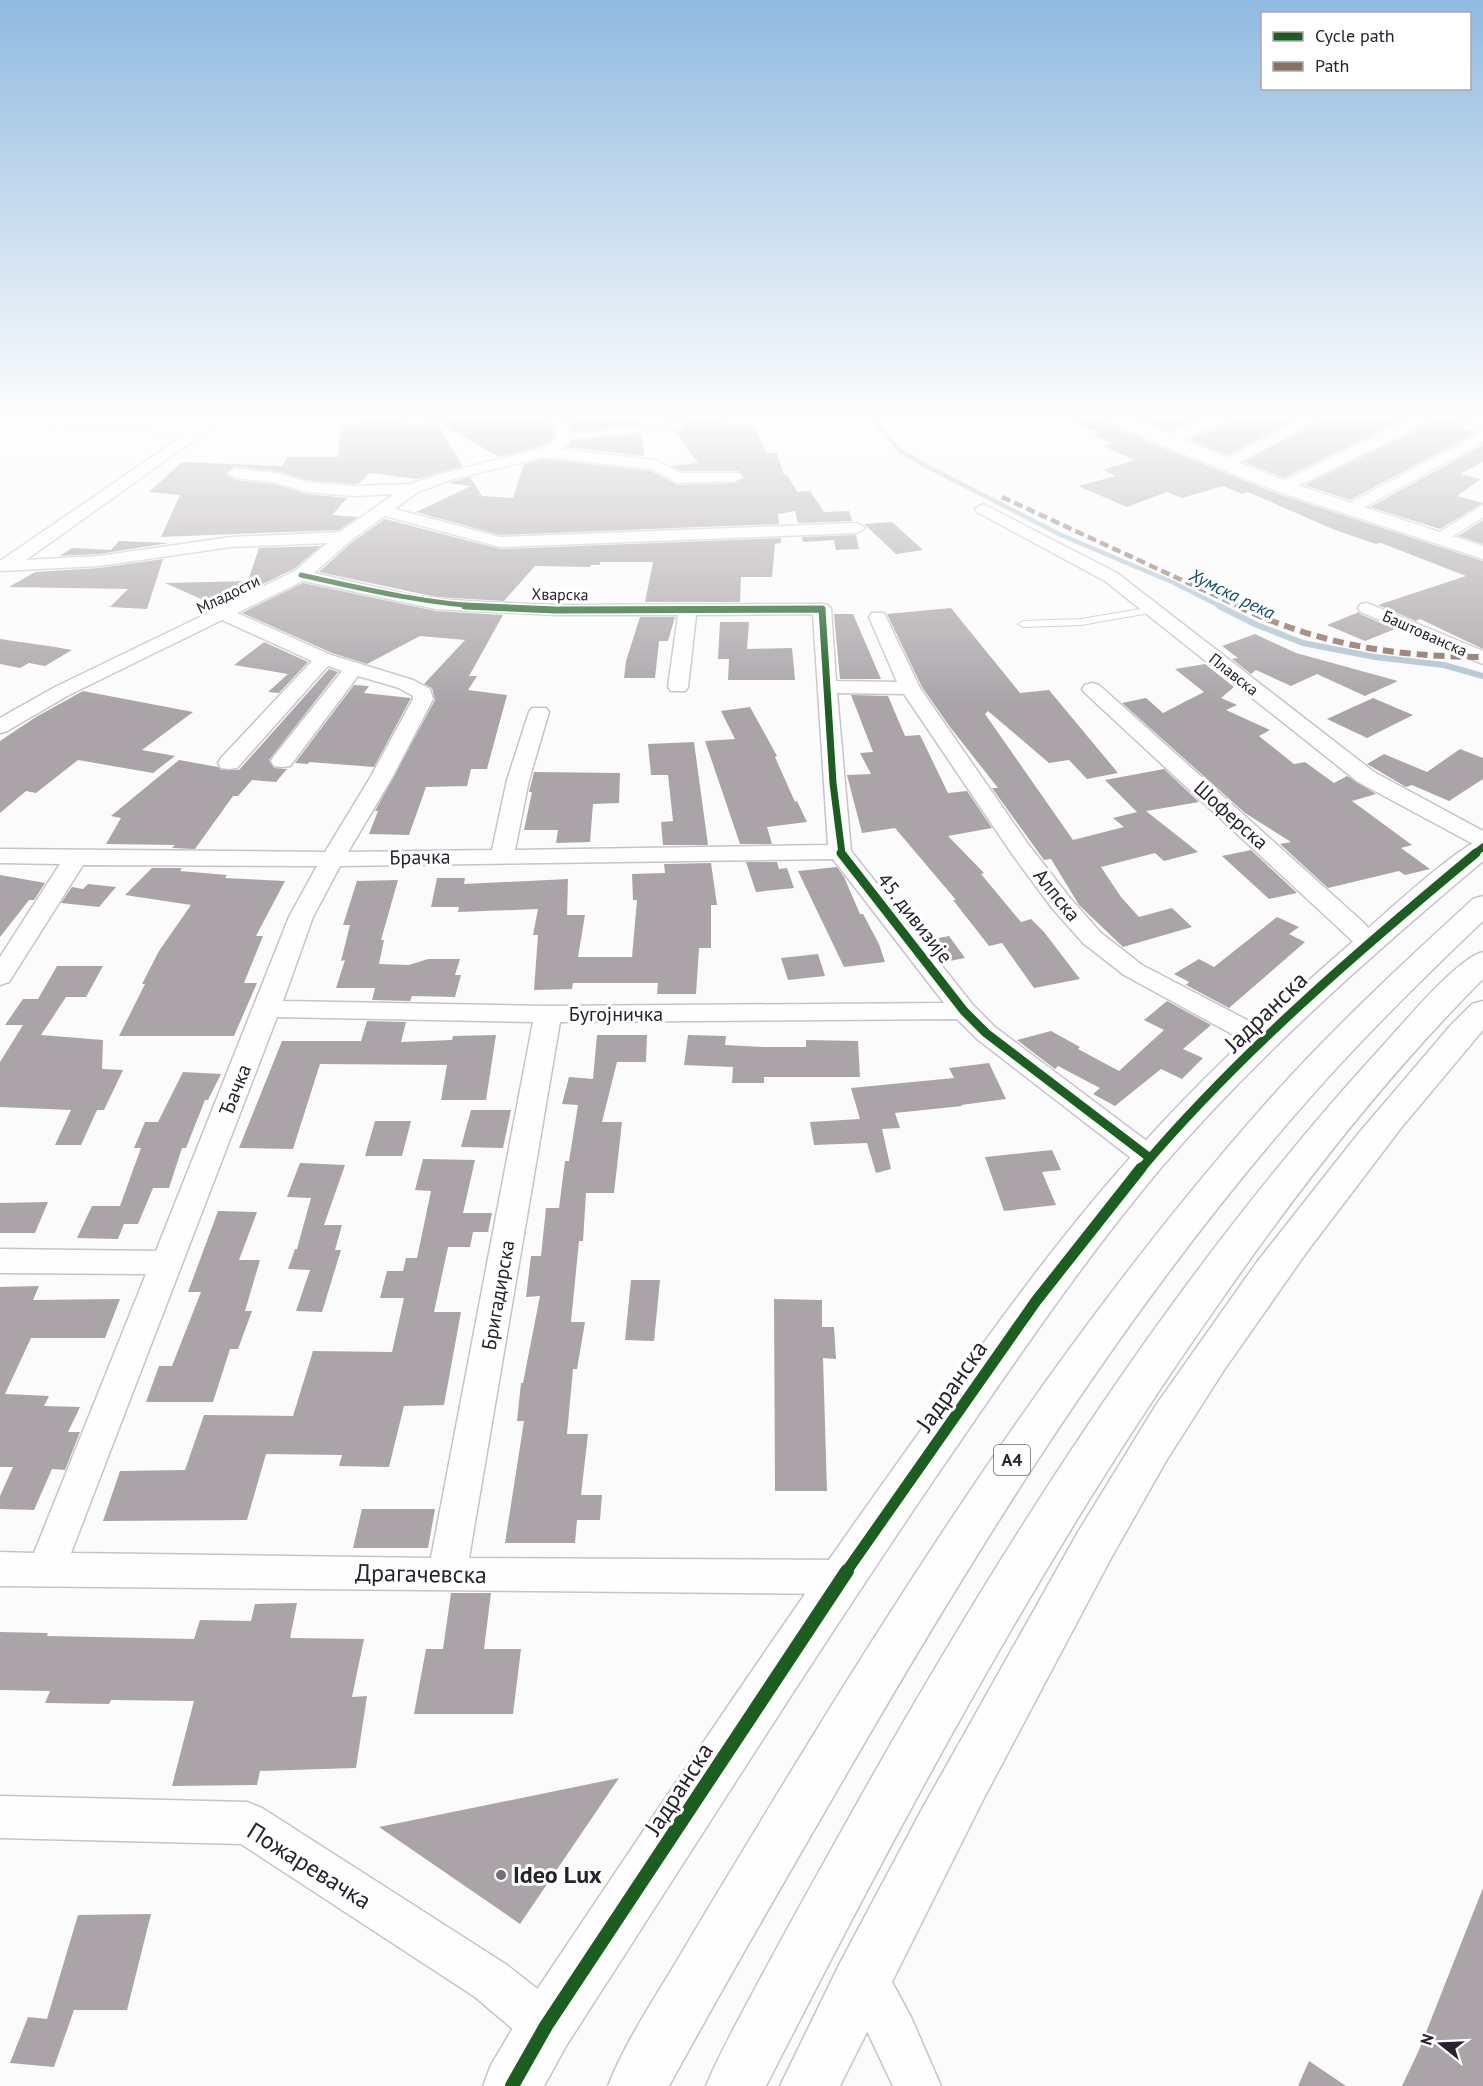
<svg xmlns="http://www.w3.org/2000/svg" width="1483" height="2086" font-family="'PT Sans',sans-serif">
<rect width="100%" height="100%" fill="#fbfbfb"/>
<g fill="none" stroke-linecap="round" stroke-linejoin="round">
<path stroke="#adc3d1" stroke-width="4.5" d="M866,413l34,38 28,16 133,68 111,47 50,25"/>
<path stroke="#adc3d1" stroke-width="6" d="M1219,606l38,19 46,18 72,14 69,8 39,11"/>
</g>
<g fill="#aaa4a8">
<path d="M358,413h47l-8,5 8,7 31,-2 27,43 -46,13 -48,-6 -9,10 -7,1 -46,-4 -32,-9 -41,-5 -9,8 10,6 39,4 32,10 41,4 -15,17 26,2 -19,13 -178,7 19,-42 -31,-3 33,-30 100,4 5,-9h51l3,-32 19,-1z"/>
<path d="M511,413h30l13,17v9l-16,8 -39,10 -59,-34 52,-4 9,-5z"/>
<path d="M561,413h80l1,12 -70,7v-5z"/>
<path d="M663,413h62l1,12 26,-1 14,27 2,2h9l7,22h3l10,17 13,-1 14,21 25,-1 3,10 -54,2 -3,-12 -17,3 1,10 -279,11 -84,-23 55,-26 -23,-3 22,-6 12,19 31,2 11,-34 20,-5 107,12 26,14 57,-2 10,-5 -5,-7h-58l-10,-5 27,-3 -23,-32 6,-1 3,-5 -6,-3 -9,1z"/>
<path d="M1053,413h40l4,6 63,28 115,46 208,68v88l-63,-30 -4,2 -38,-16 88,-29 -85,-33 -5,1 -41,-14 -87,-38 -6,2 -19,-8 -41,12 -15,-6 -40,15 -49,-21 38,-10 -13,-6 32,-10 -32,-14 9,-2 -19,-9 6,-2z"/>
<path d="M1125,413h88l-42,19z"/>
<path d="M1240,413h70l-83,42 -38,-16 48,-21z"/>
<path d="M1335,413h82l-133,65 -40,-16z"/>
<path d="M1439,413h39l-22,14 21,5 -127,68 -46,-15 127,-62z"/>
<path d="M642,434l2,22 -78,-9 6,-7z"/>
<path d="M1483,445v17l-23,12 21,5 -24,17 26,7 -43,26 -70,-22z"/>
<path d="M385,519l115,30 281,-11v5l-6,1 -3,33h-31l-1,25h-95l8,-40h-53v3h-9l-1,2 -55,-1 -31,35 -68,-4 -117,-25 32,-29z"/>
<path d="M1483,520v24l-25,-8z"/>
<path d="M892,522l31,28 -27,4 -32,-30z"/>
<path d="M856,535l3,14 -23,1 -2,-10 -31,2 -1,-5z"/>
<path d="M119,541l50,2 -70,11 -39,2 12,-8 39,2z"/>
<path d="M321,546l-27,23 -77,37 -52,-23 83,-2 11,-33z"/>
<path d="M163,559l-16,50 -37,-2 18,-18 -119,-2 26,-15 64,-4z"/>
<path d="M303,583l133,28 67,4 -34,61h8l-9,14 39,5 -20,74h-16l-4,17 -41,1 -17,48 -40,-1 9,-23h-3l60,-111 -3,-12 -8,-4 41,-44 -45,-4 -53,28 -35,-11 -90,-40z"/>
<path d="M951,608l69,85 29,-3 69,83 -31,6 -18,-19 -20,3 -61,-52 -3,3 88,126 51,-13 -11,-9 24,-6 -32,-32 59,-11 35,33 -53,9 52,41 -34,9 -9,-8 -54,14 20,30 18,20 33,-9 20,19 -69,20 -44,-42 -28,-46 -7,1 -52,-72h6l-48,-61 -28,-40 -35,-73z"/>
<path d="M1359,612l1,2 35,15 -30,12 -38,-16z"/>
<path d="M834,614h19l28,65h-41z"/>
<path d="M640,617h35l-7,24h-9l-4,37h-31l2,-17z"/>
<path d="M720,622h29l-2,27 45,-1 3,32h-67l1,-21h-11z"/>
<path d="M1255,634l41,19 102,28 -33,15 -48,-22 -26,12 -35,-16 -5,4 -19,-15 6,-1 -16,-12z"/>
<path d="M0,639l55,8 17,3 -27,16 -16,-3 -9,5 -20,-4z"/>
<path d="M264,642l44,20 -29,31 -11,-1 20,-18 -54,-9z"/>
<path d="M1205,664l29,23 -13,11 16,7 -11,5 44,20 -11,6 35,28 11,-2 29,21 13,-7 29,18 -24,7 60,44 -11,3 29,21 -25,6 -6,-4 -71,17 -48,-44 11,-2 -46,-29 -123,-110 24,-5 17,15 41,-21 -29,-23z"/>
<path d="M329,669l9,3 -69,88 5,8 13,1 -11,13 -24,-2 -14,16h-5l-38,53 -23,-1 3,-3 -69,-1 15,-26 -10,-2 68,-56 39,7 3,3h18z"/>
<path d="M354,685l15,1 -5,7 47,5 -37,69 -65,-5 -1,2 -13,-1z"/>
<path d="M83,691l110,21 -51,38 33,6 -22,17 -75,-13 -42,33 -10,-2 -26,22v-72l36,-24z"/>
<path d="M851,695l37,1 17,40 15,-1 28,58 19,-2 25,37 -44,8 36,37 -3,1 40,48 10,-3 13,13 36,47 -46,9 -32,-45 -13,3 -36,-46h3l-61,-72 -33,5 -15,-58 24,-1 -11,-21 13,-1z"/>
<path d="M1373,698l40,17 -46,23 -40,-19z"/>
<path d="M750,707l27,49 -2,1 20,45 2,-1 10,21 -40,5 5,17h-32l-35,-103 30,-2 -14,-28z"/>
<path d="M694,742l14,103h-45l-2,-23 12,-1 -5,-46h-17l-3,-31z"/>
<path d="M1460,749l23,9v21l-34,22 -37,-16 -6,2 -39,-23 17,-10 43,18z"/>
<path d="M534,772l86,1 -1,30 -26,1 -3,38 -34,1 2,-13h-34l8,-38h-3z"/>
<path d="M1251,850l46,43 -28,6 -47,-43z"/>
<path d="M746,862h31l2,7 8,-1 7,20 -38,4z"/>
<path d="M711,863l6,42h-6v43h-12l-3,46h-39l1,-11h-85l-1,6 -38,1 4,-55h-5l5,-26 -80,3 1,-5h-28l6,-29h28l-1,6 104,-5 -1,36h18l-7,42h54l5,-57h-4l-1,-26 33,-1 -1,-9z"/>
<path d="M837,867l7,10 16,37h3l16,30 6,18 -41,5 -46,-96z"/>
<path d="M152,868h30l-2,3 47,4 -2,3 60,3 -29,55h7l-19,47h13l-23,53h-115l26,-52h-3l17,-33 32,-46 -66,-10z"/>
<path d="M0,875l45,8 -11,17h-5l-29,37z"/>
<path d="M398,880l-17,60h3l-5,24 30,1 19,-6h32l-5,16h6l-6,22 -43,-1 -2,5 -38,-1 3,-12h-39l9,-28 -4,1 9,-36h-7l14,-44z"/>
<path d="M88,884l28,3 -17,20 -38,-4 11,-16 11,2z"/>
<path d="M1277,917l22,10 -10,7 16,8 -76,66 -43,-23 3,-3 -15,-8 25,-15 15,8z"/>
<path d="M949,936l16,22 -21,4 -16,-22z"/>
<path d="M818,954l7,22 -37,4 -7,-22z"/>
<path d="M57,966h46l-17,31h-20l-25,38 62,5 -1,29 21,1 -19,40h-7l-16,35h-26l16,-35 -71,-3v-45l23,-37h-18l18,-26h15z"/>
<path d="M1167,1001l44,24 -28,24 20,9 -21,21 -21,-10 -46,37 -22,-12 7,-6 -42,-22 -3,3 -38,-29 34,-9 29,16 -2,2 41,22 45,-41 -20,-10z"/>
<path d="M367,1021l39,1 -5,20 51,-2 1,-4 43,-1 -10,65h-45l6,-35 -127,-1 -27,85 -54,-1 43,-107h79z"/>
<path d="M597,1035h50l-1,27h-29l-15,60h20l-8,71h-28l-3,48h-4l-8,81h14l-8,47h-4l-6,65h21l-7,61h21l-2,25h-23l-2,23h-70l19,-122h-7l4,-38h2l17,-87 -14,1 5,-41h10l5,-48h13l6,-47h4l9,-56 -16,-1 7,-27 24,2z"/>
<path d="M688,1035l38,1 -1,9 40,2h41v-7l52,1 2,36h-96v6h-32l1,-16 -49,-2z"/>
<path d="M989,1063l17,36 -45,6 1,1 -67,7 5,15 -18,1 9,40 -15,4 -9,-30 -53,2 -4,-23 50,-3 -9,-31 103,-10 -5,-10z"/>
<path d="M183,1072l38,2 -13,26h-3l-19,48h-4l-13,40h-16l-15,36h-14l-6,15 -41,-1 15,-32h28l21,-58h-7l11,-26h13z"/>
<path d="M471,1110h40l-8,38 -42,-1z"/>
<path d="M375,1121h36l-9,35h-37z"/>
<path d="M1052,1150l9,20 -19,2 14,33 -52,6 -19,-54z"/>
<path d="M423,1159l52,1 -12,53h29l-4,19h-15l-3,15h-22l-14,65h27l-17,93 -40,1 -15,61 -50,-1 3,-11 -76,-1 -19,66 -144,1 17,-50 65,-1 19,-55 89,1 20,-65 79,1 12,-54h-24l7,-27h16l3,-13h11l14,-67 -16,-1z"/>
<path d="M300,1163l45,2 -21,60h18l-7,25h6l-19,62 -26,-1 14,-41 -22,-1 7,-20h2l14,-51 -24,-1z"/>
<path d="M48,1202l-13,31h-35v-30z"/>
<path d="M218,1211l39,1 -18,48h21l-15,51h7l-14,38h-8l-17,53h-67l13,-36h13l29,-74h-13z"/>
<path d="M631,1280h29l-6,61 -29,-1z"/>
<path d="M39,1286l-6,14 87,-1 -15,39h-74l-26,56 44,2 -5,10 36,1 -12,25h12l-15,38 -13,-1 -18,41 -34,-1v-13l13,-29h-13v-180z"/>
<path d="M774,1299l48,1v27h12l2,32 -13,-1 4,133h-52z"/>
<path d="M362,1509h73l-7,39h-75z"/>
<path d="M451,1593h40l-7,56h37l-8,65h-99l12,-65h17z"/>
<path d="M297,1603l-7,35 74,1 -12,58 15,-1 -11,72 -96,3 -3,14 -85,1 22,-85 -83,-1 -2,4 -64,-1 5,-12 -50,-1v-58l48,1 -1,3 147,3 6,-19 51,1 4,-17z"/>
<path d="M619,1778l-99,146 -141,-97z"/>
<path d="M1483,1888v198h-81l17,-36z"/>
<path d="M151,1914l-24,96h-53l-20,57 -44,-4 18,-46 19,2 31,-104z"/>
<path d="M1309,2061l37,25h-48z"/>
</g>
<g fill="none" stroke-linecap="round" stroke-linejoin="round">
<defs>
<g id="service">
<path d="M53,418l74,7 75,2 4,2c-16,9 -133,-3 -156,-7l-1,-2z"/>
<path d="M678,424l4,2 -1,2 -118,11 -4,-2 4,-2z"/>
<path d="M1152,607l5,3 -2,2 -74,13 -58,2 -5,-3 5,-3 58,-2z"/>
</g>
<g id="minor">
<path d="M0,413l53,3 7,4 -7,4 -53,-5z"/>
<path d="M216,413h16l-206,147 73,-4 132,-19 109,-5 54,-38 -41,2 -47,-4 -32,-10 -39,-4 -8,-5 8,-5 40,5 32,9 46,4 57,-2 30,-10 99,-25 17,-9v-11l-13,-16h15l12,15v14l-10,7 96,11 24,13h59l3,3 -3,3 -5,2 -57,2 -25,-14 -108,-12 -94,23 -32,12 -23,17 105,28 357,-14 8,5 -8,5 -357,14 -115,-31 -35,25 -36,32 92,21 30,5 49,3 71,3 266,-1 6,1 3,4 5,72 61,1 -28,-65 3,-4h12l36,75 108,156 42,54 31,35 41,32 130,68 3,6 -3,6 -10,2 -10,-2 -128,-70 -41,-32 -31,-35 -40,-54 -108,-160 -67,-1 14,158 122,154 22,22 165,124 5,7 -5,7 -10,3 -10,-3 -163,-126 -20,-20 -397,3 -91,536 372,2 13,5 6,12 -6,12 -13,5 -841,-8v-34l34,1 112,-279 -146,-1v-24l156,2 133,-334 28,-51 -234,-1 -74,117 -9,3v-28l60,-93 -60,-1v-14l325,3 45,-74 43,-79v-3l-14,-8 -41,-12 -68,90 -8,1 -8,-1 -3,-5 3,-5 68,-85 -14,-5 -91,102 -8,1 -8,-1 -3,-5 3,-5 91,-97 -90,-41 -153,75 -62,36 -7,2v-15l55,-31 240,-116 32,-28 -96,4 -132,19 -99,5v-10zM303,581l133,28 120,6h122l-10,72 3,4h14l3,-4 8,-72 117,-1 15,231 -313,5 14,-70 20,-68 -3,-4h-14l-3,4 -22,68 -15,70 -144,2 44,-74 41,-79 -3,-10 -17,-9 -82,-25 -94,-42zM833,859l111,144 -396,3 -265,-5 30,-84 27,-51zM277,1017l256,5 -102,536 -360,-5z"/>
<path d="M430,413h69l-7,4 -86,6 -7,-4 7,-4z"/>
<path d="M1219,413h19l-2,3 -64,28h-10l-2,-3 2,-3z"/>
<path d="M1315,413h18l-103,54 -5,2 -8,-5 3,-3z"/>
<path d="M1422,413h15l-7,8 -141,69 -6,2 -8,-5 2,-3z"/>
<path d="M1483,432v10l-127,70 -6,2 -8,-5 2,-3z"/>
<path d="M983,504l134,69 257,199 109,59v16l-8,-2 -117,-63 -253,-201 -128,-69 -2,-3z"/>
<path d="M1483,505v12l-39,25 -6,1 -8,-5z"/>
<path d="M1367,603l116,48v13l-122,-52 -3,-4 3,-4z"/>
<path d="M1092,683l7,2 265,238 16,19 -3,5 -9,2 -9,-2 -274,-254 -3,-4 3,-4z"/>
<path d="M0,1796l247,6 15,6 245,157 56,44 6,17 -6,17 -17,6 -17,-6 -54,-46 -234,-153 -241,-6z"/>
<path d="M863,1951l16,7 32,59 30,69h-48l-53,-112 7,-16z"/>
</g>
<g id="tertiary">
<path d="M1095,413h24l171,70 193,63v13l-207,-68 -115,-46 -63,-28z"/>
<path d="M1483,839v22c-114,96 -226,195 -323,308 -83,99 -154,206 -227,312 -126,186 -245,376 -367,565l-22,40h-61l8,-21 35,-59c123,-184 246,-368 375,-548 76,-106 150,-213 237,-309 70,-78 147,-149 226,-217 23,-20 95,-87 119,-93z"/>
</g>
<path id="secondary" d="M1483,1001v29l-82,98 -95,125 -82,117 -58,91 -56,99 -125,236 -145,290h-60l60,-123 81,-152 157,-279 78,-127 101,-143 101,-128 93,-109 21,-21z"/>
<g id="motorway">
<path d="M1483,896v25c-66,63 -131,127 -190,196 -180,208 -324,444 -461,682 -55,95 -110,190 -163,287h-61c16,-41 41,-79 64,-117 38,-64 76,-127 115,-191 144,-236 296,-468 480,-676 64,-72 135,-138 206,-203z"/>
<path d="M1483,952v27c-100,100 -187,213 -268,330 -172,245 -313,510 -449,777h-60c15,-36 35,-71 53,-105 33,-62 67,-122 101,-183 151,-267 319,-531 527,-757 20,-22 71,-83 96,-89z"/>
</g>
</defs>
<use href="#service" stroke="#c6c3ca" stroke-width="2"/>
<use href="#minor" stroke="#c6c3ca" stroke-width="3"/>
<use href="#tertiary" stroke="#c6c3ca" stroke-width="3"/>
<use href="#secondary" stroke="#c6c3ca" stroke-width="3"/>
<use href="#motorway" stroke="#c6c3ca" stroke-width="3"/>
<use href="#service" fill="#fefefe" fill-rule="evenodd"/>
<use href="#minor" fill="#fefefe" fill-rule="evenodd"/>
<use href="#tertiary" fill="#fefefe" fill-rule="evenodd"/>
<use href="#secondary" fill="#fefefe" fill-rule="evenodd"/>
<use href="#motorway" fill="#fefefe" fill-rule="evenodd"/>
<path stroke="#8d6e63" stroke-width="4.5" stroke-dasharray="9 4.5" stroke-linecap="butt" d="M1002,497l238,110"/>
<path stroke="#8d6e63" stroke-width="6" stroke-dasharray="11 6" stroke-linecap="butt" d="M1237,606c82,38 152,50 242,51"/>
<defs>
<path id="cycleway-far4" d="M301,575c63,14 125,29 190,32"/>
<g id="cycleway-far3">
<path d="M465,606l91,4 266,-1 11,174 9,71"/>
<path d="M1474,854l9,-7"/>
</g>
<g id="cycleway-far2">
<path d="M841,853l123,158 22,22 164,125"/>
<path d="M1140,1170c100,-118 218,-219 336,-317"/>
</g>
<path id="cycleway-far1" d="M846,1572l190,-271 105,-133"/>
<path id="cycleway" d="M512,2086l34,-60 301,-455"/>
</defs>
<use href="#cycleway-far4" stroke="#fff" stroke-width="8"/>
<use href="#cycleway-far3" stroke="#fff" stroke-width="10"/>
<use href="#cycleway-far2" stroke="#fff" stroke-width="13"/>
<use href="#cycleway-far1" stroke="#fff" stroke-width="15"/>
<use href="#cycleway" stroke="#fff" stroke-width="18"/>
<use href="#cycleway-far4" stroke="#1b5e20" stroke-width="5"/>
<use href="#cycleway-far3" stroke="#1b5e20" stroke-width="7"/>
<use href="#cycleway-far2" stroke="#1b5e20" stroke-width="9"/>
<use href="#cycleway-far1" stroke="#1b5e20" stroke-width="11"/>
<use href="#cycleway" stroke="#1b5e20" stroke-width="14"/>
</g>
<linearGradient id="sky" x2="0" y2="1"><stop stop-color="#90badf"/><stop offset="0.59" stop-color="#fdfdfd"/><stop offset="1" stop-color="#fdfdfd" stop-opacity="0"/></linearGradient>
<rect width="1483" height="705" fill="url(#sky)"/>
<circle fill="#716e76" stroke="#fff" stroke-width="2" cx="501" cy="1875" r="6"/>
<g text-anchor="middle" stroke-width="6" stroke-linejoin="round" paint-order="stroke">
<g font-size="16" fill="#26222e" stroke="#fff">
<text transform="translate(228 594) rotate(-26)" y="6">Младости</text>
<text transform="translate(560 594) rotate(1)" y="6">Хварска</text>
<text transform="translate(1425 633) rotate(24)" y="6">Баштованска</text>
<text transform="translate(1234 674) rotate(38)" y="6">Плавска</text>
</g>
<g font-size="18" font-style="italic" fill="#0f4c69" stroke="#fff">
<text transform="translate(1232 594) rotate(26)" y="6">Хумска река</text>
</g>
<rect fill="#fff" stroke="#67646d" stroke-width="1.5" x="994" y="1445" width="36" height="30" rx="4.5"/>
<g font-size="18" font-weight="bold" fill="#26222e">
<text x="1012" y="1466">A4</text>
</g>
<g font-size="20" fill="#26222e" stroke="#fff">
<text transform="translate(1231 815) rotate(42)" y="7">Шоферска</text>
<text transform="translate(420 857) rotate(-1)" y="7">Брачка</text>
<text transform="translate(1057 895) rotate(51)" y="7">Алпска</text>
<text transform="translate(915 918) rotate(52)" y="7">45. дивизије</text>
<text x="616" y="1021">Бугојничка</text>
<text transform="translate(235 1090) rotate(-68)" y="7">Ђачка</text>
<text transform="translate(498 1295) rotate(-80)" y="7">Бригадирска</text>
</g>
<g font-size="24" fill="#26222e" stroke="#fff">
<text transform="translate(1266 1012) rotate(-44)" y="8">Јадранска</text>
<text transform="translate(952 1386) rotate(-55)" y="8">Јадранска</text>
<text transform="translate(421 1574) rotate(1)" y="8">Драгачевска</text>
<text transform="translate(679 1789) rotate(-57)" y="8">Јадранска</text>
<text transform="translate(309 1866) rotate(32)" y="8">Пожаревачка</text>
</g>
<g font-size="24" font-weight="bold" fill="#26222e" stroke="#fff" text-anchor="start">
<text x="513" y="1883">Ideo Lux</text>
</g>
</g>
<rect x="1261" y="12" width="210" height="78" fill="#ffffff" stroke="#a8a7ab" stroke-width="1.5"/>
<rect x="1273" y="32" width="30" height="9" fill="#1b5e20" stroke="#a8a7ab" stroke-width="1.5"/>
<text x="1315" y="42" font-size="18" fill="#26222e">Cycle path</text>
<rect x="1273" y="62" width="30" height="9" fill="#8d6e63" stroke="#a8a7ab" stroke-width="1.5"/>
<text x="1315" y="72" font-size="18" fill="#26222e">Path</text>
<g transform="translate(1441 2044) rotate(288)" stroke="#ffffff" stroke-width="4.5" paint-order="stroke">
<path d="M0-4.5L10 22L0 15L-10 22Z" fill="#26222e"/>
<text y="-9" font-size="16" font-weight="bold" text-anchor="middle" fill="#26222e">N</text>
</g>
</svg>
